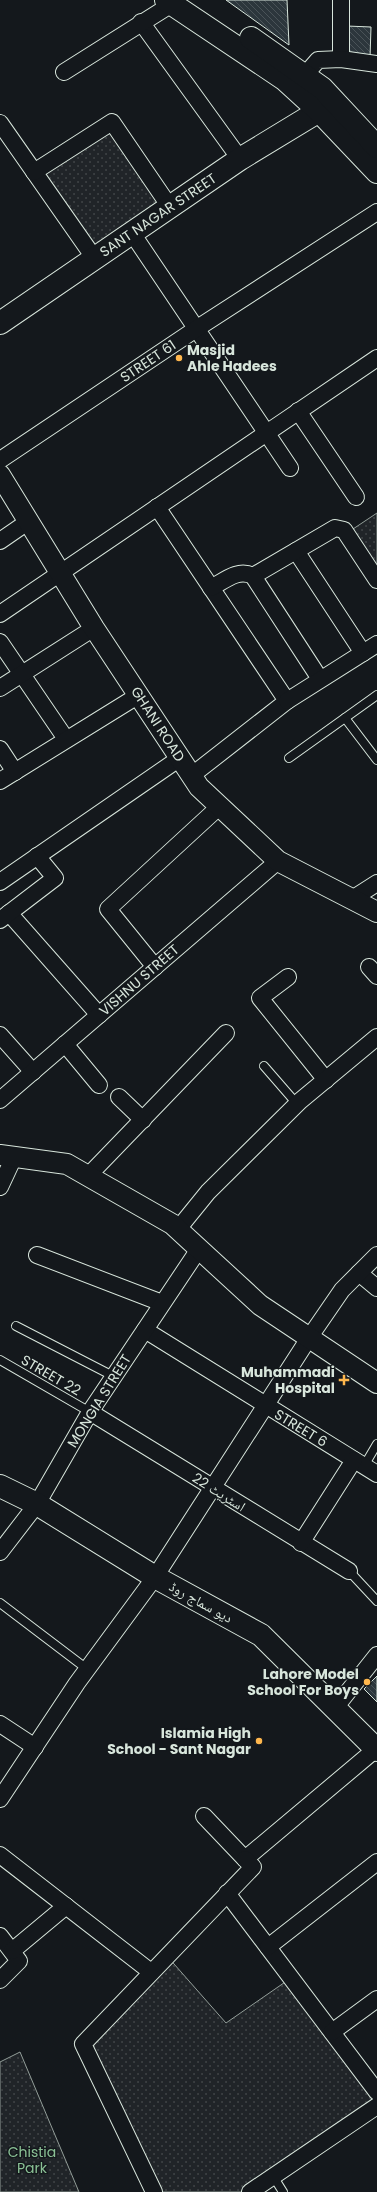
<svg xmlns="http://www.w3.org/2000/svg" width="377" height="2192" font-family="Poppins,'Noto Naskh Arabic',sans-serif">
<defs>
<pattern id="grass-dots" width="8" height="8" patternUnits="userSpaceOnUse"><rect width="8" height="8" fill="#202428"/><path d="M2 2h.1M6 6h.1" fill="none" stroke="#404447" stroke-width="1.8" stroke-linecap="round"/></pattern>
<pattern id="building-back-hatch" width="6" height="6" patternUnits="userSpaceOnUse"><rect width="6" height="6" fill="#2c363c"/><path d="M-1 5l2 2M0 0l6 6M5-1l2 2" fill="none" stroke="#4a5358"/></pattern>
</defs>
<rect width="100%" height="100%" fill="#14181c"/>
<g fill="url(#grass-dots)" stroke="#939e99">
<path d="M112,122l58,85 -75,52 -61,-87z"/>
<path d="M377,513v58l-27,-40z"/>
<path d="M167,1956l59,67 65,-45 86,114v14l-127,86h-96l-71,-148z"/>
<path d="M20,2052l59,140h-79v-130z"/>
</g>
<g fill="url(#building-back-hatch)" stroke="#d8e6dc">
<path d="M226,0h61l2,45z"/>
<path d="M347,26l24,1 -1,31 -24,-1z"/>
<path d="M377,1676v26l-13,-13z"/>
</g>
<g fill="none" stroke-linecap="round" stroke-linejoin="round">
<defs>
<g id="service">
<path d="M345,718l32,42"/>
<path d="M289,758l88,-63"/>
<path d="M264,1066l33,38"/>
<path d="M16,1326l97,50"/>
<path d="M0,1360l90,52"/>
<path d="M364,1466l13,-22"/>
<path d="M349,1571l28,30"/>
<path d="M0,1603l87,66"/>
<path d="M273,2176l10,16"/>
</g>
<g id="minor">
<path d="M141,22l99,137"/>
<path d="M341,59v-59"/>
<path d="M64,72l108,-68"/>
<path d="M305,75l13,-15 23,-1 36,5"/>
<path d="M0,123l95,136"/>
<path d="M34,172l78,-50 58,85"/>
<path d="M132,233l158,235"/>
<path d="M298,411l58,86"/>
<path d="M0,460l196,-131 181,-117"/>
<path d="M157,507l130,194 -96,75"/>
<path d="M0,541l29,-20"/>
<path d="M296,551l67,102"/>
<path d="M253,576l82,-48 9,2 33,50"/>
<path d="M211,588c13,-7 27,-20 42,-12l67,103"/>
<path d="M0,614l377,-256"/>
<path d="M0,642l66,97"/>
<path d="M0,688l94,-60"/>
<path d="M287,701l90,-57"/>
<path d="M0,749l15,23"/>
<path d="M0,781l139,-86"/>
<path d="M0,882l180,-124"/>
<path d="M352,899l25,-16"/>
<path d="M9,913l90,102"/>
<path d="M0,920l55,-42 -18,-22"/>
<path d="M155,967l-47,-58 112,-103"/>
<path d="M369,967l8,9"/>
<path d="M288,977l-28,21 66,82"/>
<path d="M0,1035l33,37"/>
<path d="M65,1044l34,41"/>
<path d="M119,1097l24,23"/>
<path d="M0,1100l278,-239"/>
<path d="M88,1176l138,-143"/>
<path d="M0,1187l14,-30"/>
<path d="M178,1229l30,-37 92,-91 77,-64"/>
<path d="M37,1255l125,48"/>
<path d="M359,1273l18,15"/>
<path d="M145,1330l232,144"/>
<path d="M90,1412l259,159"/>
<path d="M301,1543l53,-83"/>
<path d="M0,1552l37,-48 53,-92 109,-163"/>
<path d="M335,1708l42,-53"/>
<path d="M0,1724l35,23"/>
<path d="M0,1799l77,-116 78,-106 154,-239 33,-48 35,-35"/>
<path d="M204,1816l41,43 131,-110"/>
<path d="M0,1855l151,117"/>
<path d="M227,1893l150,199"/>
<path d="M0,1936l19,25 -19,19"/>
<path d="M268,1947l109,-85"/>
<path d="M12,1951l54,-45"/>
<path d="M332,2032l45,-33"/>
<path d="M154,2192l-71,-148 170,-177 -8,-8"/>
<path d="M250,2192l127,-86"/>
</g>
<g id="tertiary">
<path d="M0,475l94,153 105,159 79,74 99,51"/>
<path d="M0,1155l67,9 105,60 88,81 117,78"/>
</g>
<g id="secondary">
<path d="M0,323l240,-164 79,-48"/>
<path d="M0,1486l37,18 118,73 106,58 116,115"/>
</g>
<g id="primary">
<path d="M166,0l118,79 35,32 58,61"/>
<path d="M251,38l71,50 55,59"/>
</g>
</defs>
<use href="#service" stroke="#d8e6dc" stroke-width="10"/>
<use href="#minor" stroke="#d8e6dc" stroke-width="18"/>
<use href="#tertiary" stroke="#d8e6dc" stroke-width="22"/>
<use href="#secondary" stroke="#d8e6dc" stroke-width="24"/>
<use href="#primary" stroke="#d8e6dc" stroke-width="24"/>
<use href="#service" stroke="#14181c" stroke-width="8"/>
<use href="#minor" stroke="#14181c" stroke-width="16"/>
<use href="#tertiary" stroke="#14181c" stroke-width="20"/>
<use href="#secondary" stroke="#14181c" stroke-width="22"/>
<use href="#primary" stroke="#14181c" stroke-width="22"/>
</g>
<g fill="#ffb74d" stroke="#14181c" stroke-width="1.5">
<circle cx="179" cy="358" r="4"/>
<path d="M342 1374h4v4h4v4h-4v4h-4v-4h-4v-4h4z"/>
<circle cx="367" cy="1682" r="4"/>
<circle cx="259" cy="1741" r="4"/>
</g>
<g text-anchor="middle" stroke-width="3" stroke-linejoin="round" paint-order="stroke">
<g font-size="14" fill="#d8e6dc" stroke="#14181c">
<text transform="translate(158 215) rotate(-34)" y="5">SANT NAGAR STREET</text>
<text transform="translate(148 361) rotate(-34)" y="5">STREET 61</text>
<text transform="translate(158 724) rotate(57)" y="5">GHANI ROAD</text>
<text transform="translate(139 980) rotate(-41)" y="5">VISHNU STREET</text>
<text transform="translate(51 1375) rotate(30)" y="5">STREET 22</text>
<text transform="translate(99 1401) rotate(-58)" y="5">MONGIA STREET</text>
<text transform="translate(301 1428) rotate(31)" y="5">STREET 6</text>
<text transform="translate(219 1492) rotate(32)" y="5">اسٹریٹ 22</text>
<text transform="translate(201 1602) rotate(29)" y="5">دیو سماج روڈ</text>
</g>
<g font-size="14" font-weight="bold" fill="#d8e6dc" stroke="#14181c" text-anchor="end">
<text x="187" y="355" text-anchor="start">Masjid<tspan x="187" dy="16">Ahle Hadees</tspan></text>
<text x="335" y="1377">Muhammadi<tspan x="335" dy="16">Hospital</tspan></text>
<text x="359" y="1679">Lahore Model<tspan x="359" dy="16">School For Boys</tspan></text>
<text x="251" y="1738">Islamia High<tspan x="251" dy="16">School - Sant Nagar</tspan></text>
</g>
<g font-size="14" fill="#8ac095" stroke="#14181c">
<text x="32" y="2157">Chistia<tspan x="32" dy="16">Park</tspan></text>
</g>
</g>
</svg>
